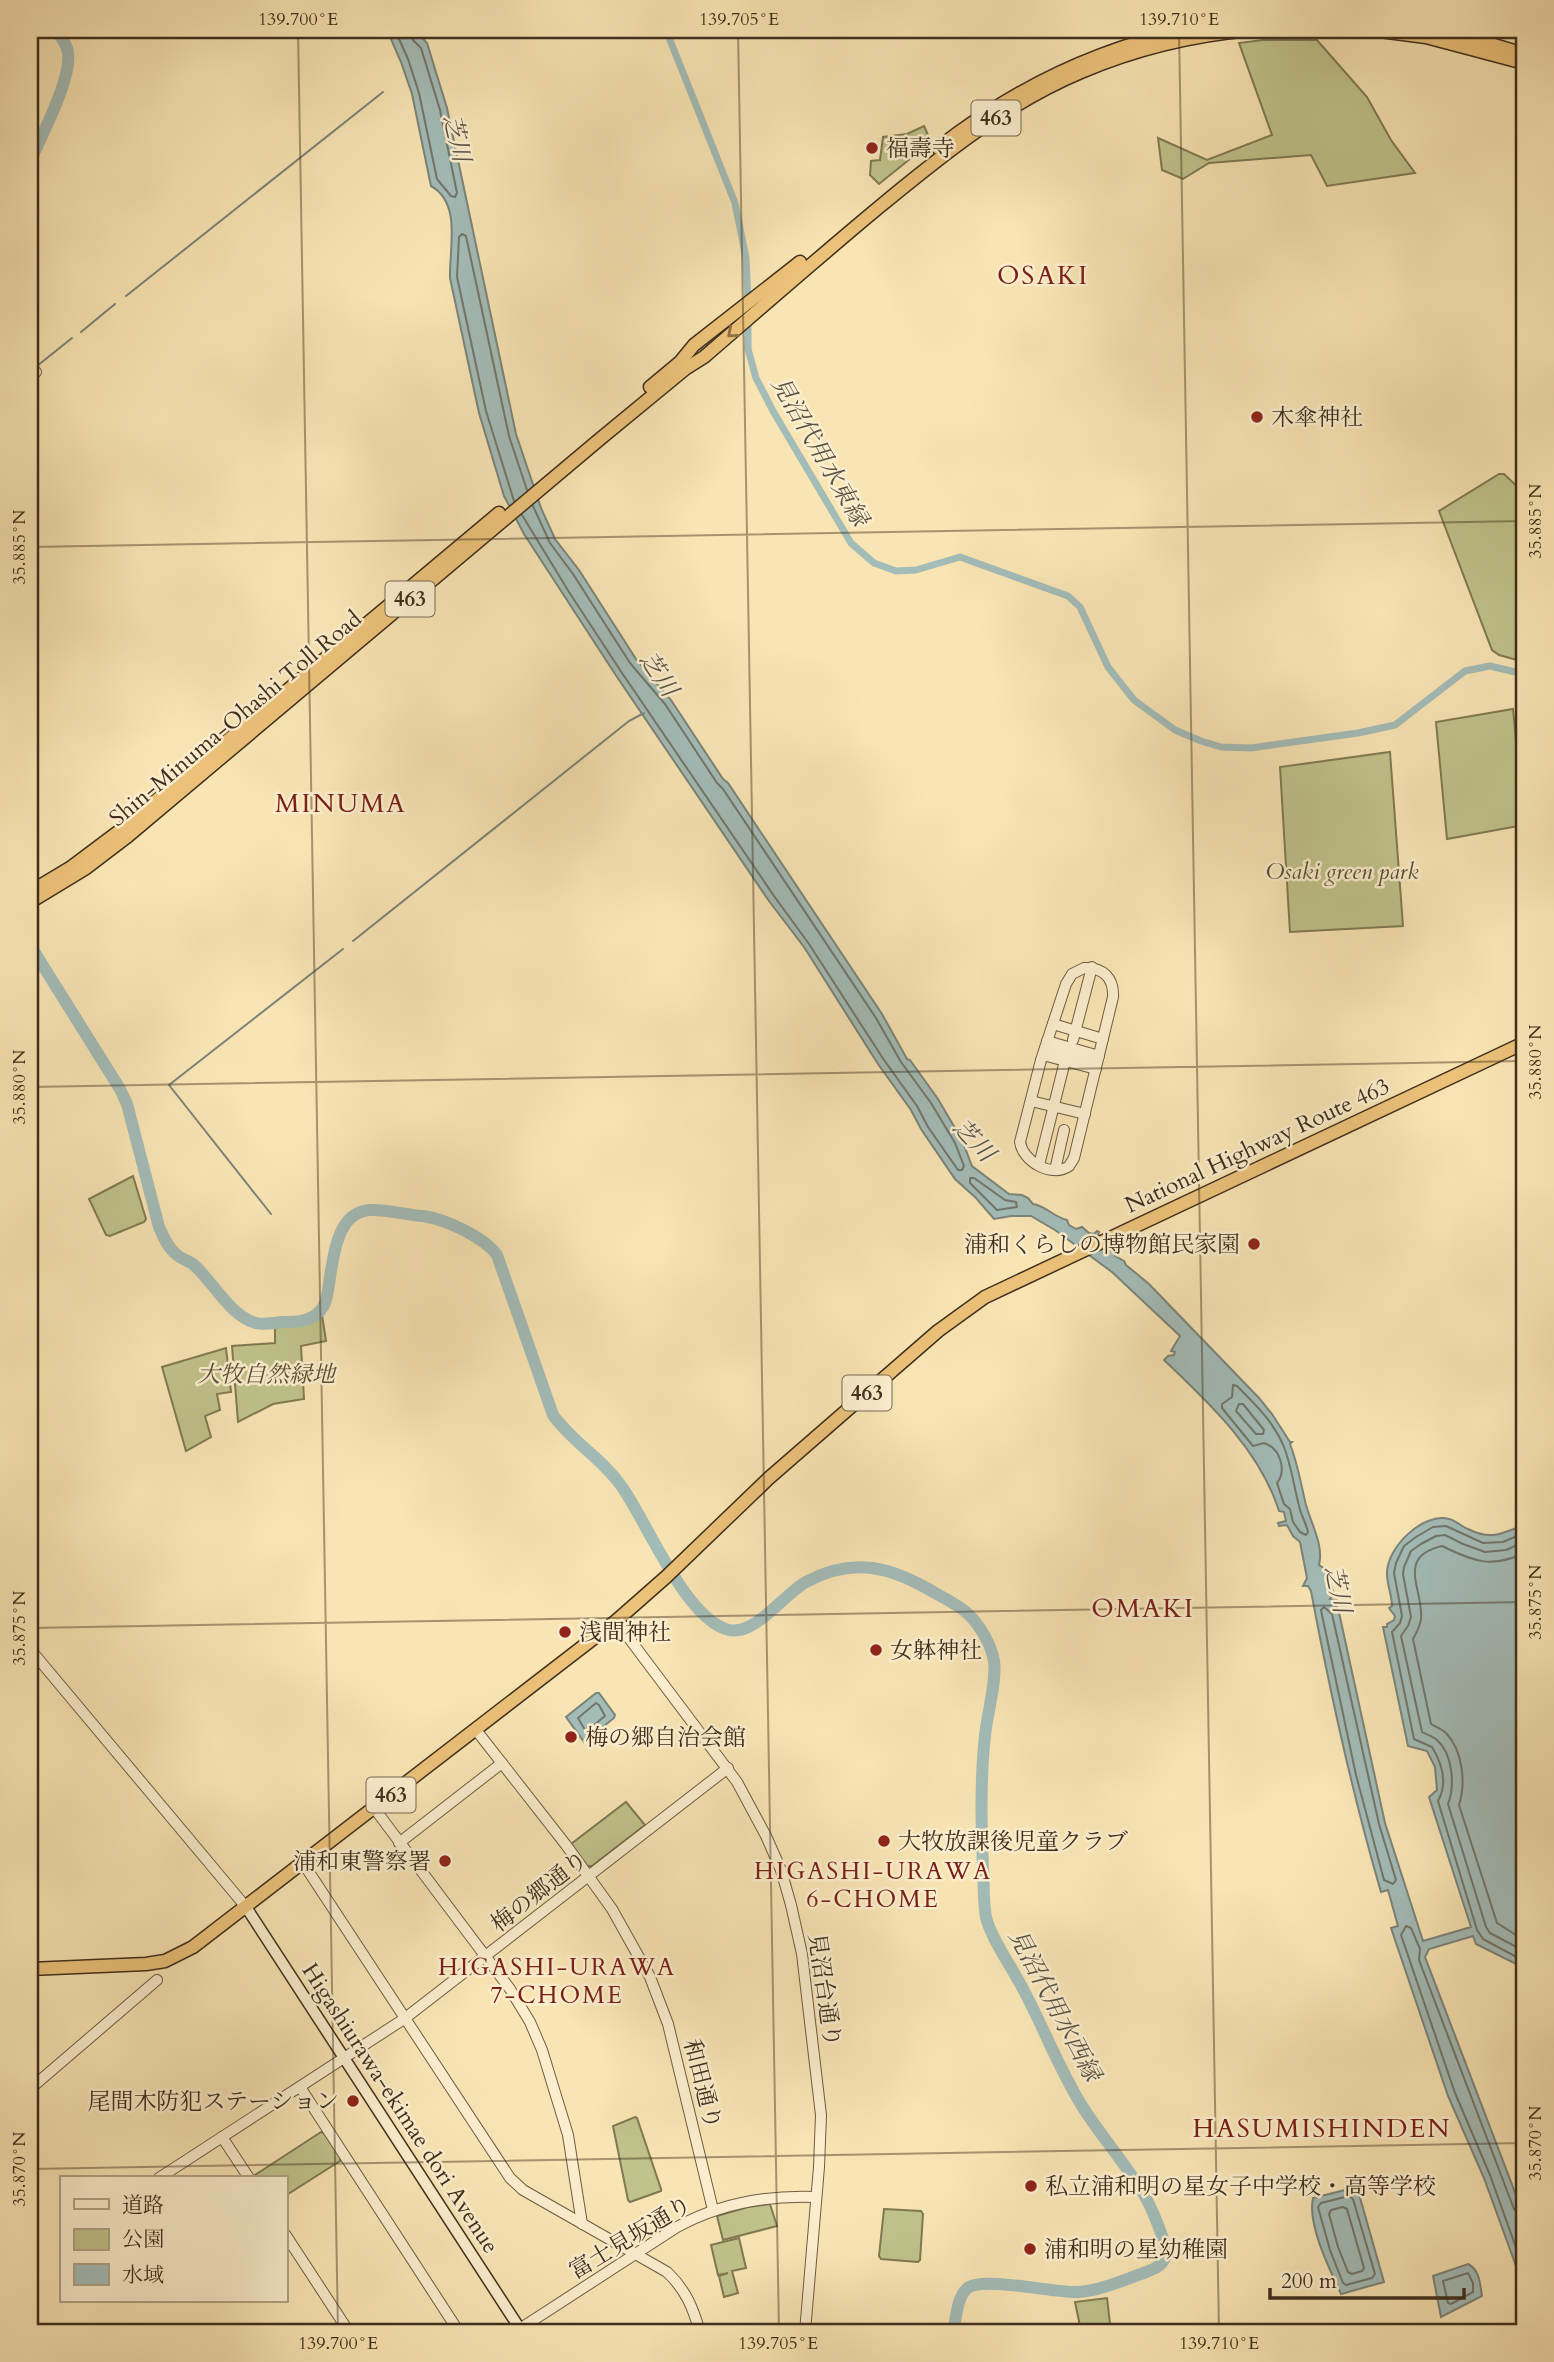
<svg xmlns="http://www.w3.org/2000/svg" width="1554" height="2362" font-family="Cardo,'Noto Serif JP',serif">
<rect width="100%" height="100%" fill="#f9e5b4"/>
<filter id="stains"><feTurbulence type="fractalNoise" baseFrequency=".00286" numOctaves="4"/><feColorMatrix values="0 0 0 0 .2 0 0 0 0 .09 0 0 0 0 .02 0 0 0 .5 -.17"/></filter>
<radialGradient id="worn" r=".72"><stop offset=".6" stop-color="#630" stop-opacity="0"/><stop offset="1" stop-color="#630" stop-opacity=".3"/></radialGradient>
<g fill="#c0c38b" stroke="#807954" stroke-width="2">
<path d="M1263,40h54l50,57 24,43 24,33 -88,13 -16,-31 -102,8 -26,16 -21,-9 -4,-32 49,22 65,-25 -33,-92z"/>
<path d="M924,126l7,16 -52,42 -9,-9 1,-14 9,-1 3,-23 24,-3z"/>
<path d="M1499,474h5l20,19v169l-25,-7 -7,-5 -53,-139z"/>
<path d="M1513,709l11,116 -77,14 -11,-117z"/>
<path d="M1390,752l13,174 -113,6 -10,-165z"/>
<path d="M133,1176l13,43 -2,3 -34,14 -4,-1 -17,-36z"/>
<path d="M322,1315l4,26 -25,5 3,53 -31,5 -35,18 -6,-76 43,-3v-16l25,-2z"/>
<path d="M226,1348l5,44 -14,2 3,16 -15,6 6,21 -25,14 -24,-84z"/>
<path d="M626,1802l19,23 -53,41h-5l-16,-22z"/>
<path d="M635,2117l2,1 24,71v2l-31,11 -2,-2 -15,-74z"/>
<path d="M321,2132l3,1 16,23v5l-55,35v-18h-28l-2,-3z"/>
<path d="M770,2204l7,22 -54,14 -6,-24 31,-9z"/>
<path d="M884,2209l37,2 2,3 -3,46 -2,2 -37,-3 -2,-3z"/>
<path d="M739,2238l7,30 -14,3 6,22 -14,4 -5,-21 9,-3 -10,2 -7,-30z"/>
<path d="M1107,2298l4,34h-65l34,-6 -5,-24z"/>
</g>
<g fill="#a3bcb8" stroke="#7b847a" stroke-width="2">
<path d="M387,30h28l12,13 20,65 69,326 25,74 14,31 24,31 57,89 35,41 52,79 5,4 154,231 25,45 3,1 28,39 24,41 10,26 37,28 13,1 6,3 5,6c15,3 19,12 34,16l2,5 7,4 6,-2 7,6 5,1 3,-3 2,1 -1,4 20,17 -3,3 9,5 2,4 23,19 110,114 13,16 18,28h2l-2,2c8,20 11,41 16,61 5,18 18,41 13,60l6,4 9,25 -4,5 6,1 -3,5 5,3 47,215 38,118 48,-14 -42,-130 8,-7 -2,-23 -8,-16 -19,-5 -25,-119h4v-3l7,-4 1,-4 -6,-8 3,-2c0,-11 -5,-21 -5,-32 -1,-26 36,-62 62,-55 6,1 13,8 19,10 24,12 34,4 56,-4v443l-48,-24 -3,-8 -44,13 -4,8 99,259v116c-7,-18 -2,-45 -8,-66l-32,-88 -36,-82 -57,-168 7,-2 -10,-36 -7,2c-29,-99 -51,-200 -70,-301l-3,-5h-5l4,-8 -7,-36 -7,-6 -6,-11 -8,1 -1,-3 8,-2 -2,-9 -5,-1c-19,-61 -70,-108 -115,-151l4,-4 6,-1 1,-3 -4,-1 9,-15 -68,-64 -57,-42 -24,-14h-20l-17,3 -18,-21 -21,-19 -34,-50 -10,-19 -33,-46 -74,-117 -35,-46 -152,-224 -93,-143 -20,-38 -25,-83 -29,-135c-1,-29 12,-75 -19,-92l-19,-92 -11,-32z"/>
<path d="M596,1693h3l16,22 -1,3 -30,24 -18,-25z"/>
<path d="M1357,2187l27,95 -43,12c-11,-24 -34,-70 -28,-96z"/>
<path d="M1468,2264c12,6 12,20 14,32l-41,21 -8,-41z"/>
</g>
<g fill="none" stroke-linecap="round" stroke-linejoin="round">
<g stroke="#71766a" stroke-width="2">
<path d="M395,30l13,29 11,34 18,86 14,17 4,1 2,-4 -17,-83 -19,-62 -8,-8 -3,-10"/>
<path d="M514,501l-28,-90 -29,-134 2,-40 3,-3 4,2 43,200 18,54"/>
<path d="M522,515l47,77 53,81 152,223 35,48 75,116 33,46 11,21 30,43h4l2,-4 -9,-23 -24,-40 -30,-41 -25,-44 -153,-229 -6,-6 -52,-79 -35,-41 -57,-89 -23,-31 -17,-37"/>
<path d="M970,1178h4l31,22 11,2 1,5 -20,3 -27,-27z"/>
<path d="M1233,1385l4,1c18,18 37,36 47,61 7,18 10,39 15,59 2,9 7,17 9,26l-2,3 -6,-3 -7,-10 -3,-13 -6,-5 -7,-21c10,-13 3,-35 -13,-40l-11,3 -31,-38v-4l10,-7z"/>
<path d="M1239,1404h4l21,26 -1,4h-7l-20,-23z"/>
<path d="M1524,1533l-21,9 -20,1 -37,-17 -13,1 -17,10 -12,9 -8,17 -2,10 8,43 -2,7 -8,9 22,107 18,8c11,18 16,36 6,54l39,129 6,9 41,22"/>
<path d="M1524,1542l-18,8 -21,2 -22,-8 -18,-9 -9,1 -15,8 -10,7 -7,16 -1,7 8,43 -3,9 -7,10 21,96c5,3 11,4 15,8 16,14 18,46 11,64l38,123 4,6 34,18"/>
<path d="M1524,1553c-33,16 -51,8 -82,-7 -47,11 -18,44 -21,73 -1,8 -5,14 -8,20l18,85c5,3 11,5 15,9 17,18 20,50 13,72l38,118 27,17"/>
<path d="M1324,1607l8,7 47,210 17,56 -3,4 -9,-4 -28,-105 -34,-160 -1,-5z"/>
<path d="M596,1703l3,2 6,11 -17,14h-3l-7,-12z"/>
<path d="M1349,2196l4,3 22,75 -3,4 -26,7 -3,-2 -13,-33 -12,-43 3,-4z"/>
<path d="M1343,2207l4,2 17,59 -2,3 -10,3 -4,-2 -10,-25 -9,-33 2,-4z"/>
<path d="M1524,2215l-5,-1 -5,-5 -95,-249 1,-11 -9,-21 -5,-2 -5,9 54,158 35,82 34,95"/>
<path d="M1468,2273l5,10v9l-22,12 -3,-1 -5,-22z"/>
</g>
<g stroke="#7b847a" stroke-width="2">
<path d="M126,296l257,-204"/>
<path d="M81,332l34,-28"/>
<path d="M37,366l35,-28"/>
<path d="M353,941l276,-220 15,-8"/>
<path d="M271,1214l-102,-129 174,-136"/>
</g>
<g stroke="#a3bcb8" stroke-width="7">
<path d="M666,30l69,173 11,55 2,44"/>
<path d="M748,320v29l8,29 17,33 78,132 23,20 22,8 20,-1 44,-13 108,39 12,11 28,60 26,33 41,30 26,11 20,6 30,1 107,-15 37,-8 70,-54 25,-5 34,8"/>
</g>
<g stroke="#a3bcb8" stroke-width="12">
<path d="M30,162c11,-25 42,-84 38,-109 -1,-9 -7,-16 -13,-23"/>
<path d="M30,945l90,144 7,15 32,123c4,9 9,21 17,27 5,5 13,7 18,11 20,18 36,51 62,58 8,2 18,0 26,-1 13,0 26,0 36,-9 9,-8 9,-18 11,-29 4,-25 7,-71 40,-74 17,-1 37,5 54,6 22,3 61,21 74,39l56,160c20,28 50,44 69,72 25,35 64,133 107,143 26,6 55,-36 77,-48 47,-26 86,-15 129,11 11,6 23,12 32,20 13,12 24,31 27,48 3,20 -7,53 -9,75 -5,43 -4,87 -2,131 1,16 0,34 3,50 4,20 27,52 37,72 21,39 36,80 59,117 19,30 43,57 61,87 11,18 18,39 24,58 -2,15 -13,18 -26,23 -20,7 -42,17 -63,18 -24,1 -91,-15 -109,-5 -12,7 -13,33 -16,45"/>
</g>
<defs>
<g id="tertiary">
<path d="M30,377l6,-5"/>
<path d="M1084,968c19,-1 30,10 29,29l-39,161 -5,8c-17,12 -46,-4 -49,-24l21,-82 25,-76 6,-10z"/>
<path d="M1053,1024l50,15"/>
<path d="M1073,1040l19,-73"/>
<path d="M1047,1041l52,15"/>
<path d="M1045,1048l52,14"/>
<path d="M1043,1055l53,14"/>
<path d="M1031,1101l54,13"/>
<path d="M1039,1165l26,-104"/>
<path d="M1055,1170l9,-40"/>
<path d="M616,1621l121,161 29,54 15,34 10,35 11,49 19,161 -2,52 -14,165"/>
<path d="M30,1649l216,258"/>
<path d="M476,1730l90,115 46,64 38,68 18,47 45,186"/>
<path d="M374,1808l136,181 20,33 12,28 26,85 14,89"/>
<path d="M399,1843l103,-80"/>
<path d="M303,1863l207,315 13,12 144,82c19,18 26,36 33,60"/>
<path d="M300,2087l159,245"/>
<path d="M30,2089l127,-109"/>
<path d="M222,2137l27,41"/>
<path d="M159,2178l245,-159 324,-251"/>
<path d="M285,2234l64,98"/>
<path d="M515,2332l162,-105c44,-24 90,-32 139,-30"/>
</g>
<path id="secondary" d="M246,1907l276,425"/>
<g id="trunk">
<path d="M1372,30l54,7 98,26"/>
<path d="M1434,30l20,3 70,21"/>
<path d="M938,148c74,-58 155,-98 247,-118"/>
<path d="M650,387l30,-25 14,-17 106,-83"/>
<path d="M30,892l40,-24 52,-39 377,-316"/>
<path d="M30,902l56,-34 42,-32 472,-397 85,-70 19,-12c58,-50 115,-100 174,-149 63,-52 127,-104 203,-136 54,-23 112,-37 170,-42"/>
<path d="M30,1969l116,-5 19,-3 28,-14 423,-326 50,-44 103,-99 169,-147 47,-34 539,-254"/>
</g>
</defs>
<use href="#tertiary" stroke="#6e5c42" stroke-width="12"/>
<use href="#secondary" stroke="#3f2f1c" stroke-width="13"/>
<use href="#trunk" stroke="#3f2f1c" stroke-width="15"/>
<use href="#tertiary" stroke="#fbeece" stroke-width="10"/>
<use href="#secondary" stroke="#fbeece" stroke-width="10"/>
<use href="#trunk" stroke="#ecc27a" stroke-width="12"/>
</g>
<defs><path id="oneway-chevron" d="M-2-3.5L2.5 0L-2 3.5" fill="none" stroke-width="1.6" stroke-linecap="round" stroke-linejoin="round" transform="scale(1.75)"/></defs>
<use stroke="#8d7146" href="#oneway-chevron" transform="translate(732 333) rotate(140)"/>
<path fill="none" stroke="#3f2f1c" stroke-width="2" stroke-opacity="0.45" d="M298,30l40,2302M738,30l41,2302M1179,30l40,2302M30,547l1494,-26M30,1087l1494,-26M30,1628l1494,-26M30,2169l1494,-26"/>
<g fill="#8f2418" stroke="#fbeece" stroke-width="2.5">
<circle cx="872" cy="148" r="7"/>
<circle cx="1257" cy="417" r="7"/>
<circle cx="1254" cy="1244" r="7"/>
<circle cx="565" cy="1632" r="7"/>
<circle cx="876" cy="1650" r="7"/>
<circle cx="571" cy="1737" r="7"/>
<circle cx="884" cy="1841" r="7"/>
<circle cx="445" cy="1861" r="7"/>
<circle cx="353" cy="2101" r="7"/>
<circle cx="1031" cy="2186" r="7"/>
<circle cx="1030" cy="2249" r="7"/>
</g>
<g text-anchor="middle" stroke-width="5" stroke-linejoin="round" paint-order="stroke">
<g fill="#fbeece" stroke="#776851" stroke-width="2">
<rect x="971.5" y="100.5" width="49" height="35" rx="5"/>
<rect x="385.5" y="581.5" width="49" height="35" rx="5"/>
<rect x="842.5" y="1375.5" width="49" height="35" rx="5"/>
<rect x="366.5" y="1777.5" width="49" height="35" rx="5"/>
</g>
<g font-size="21" font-weight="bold" fill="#3f2f1c">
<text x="996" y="125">463</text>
<text x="410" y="606">463</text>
<text x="867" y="1400">463</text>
<text x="391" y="1802">463</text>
</g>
<g font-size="23" fill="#3f2f1c" stroke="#fbeece" text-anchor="start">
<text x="886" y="156">福壽寺</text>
<text x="1271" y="425">木傘神社</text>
<text x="1240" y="1252" text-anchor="end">浦和くらしの博物館民家園</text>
<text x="579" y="1640">浅間神社</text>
<text x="890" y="1658">女躰神社</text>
<text x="585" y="1745">梅の郷自治会館</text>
<text x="898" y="1849">大牧放課後児童クラブ</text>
<text x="431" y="1869" text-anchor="end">浦和東警察署</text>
<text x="339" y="2109" text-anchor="end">尾間木防犯ステーション</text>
<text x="1045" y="2194">私立浦和明の星女子中学校・高等学校</text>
<text x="1044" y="2257">浦和明の星幼稚園</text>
</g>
<g font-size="23" fill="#3f2f1c" stroke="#fbeece">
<text transform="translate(235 718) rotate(-40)" y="8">Shin-Minuma-Ohashi Toll Road</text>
<text transform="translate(1257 1145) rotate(-25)" y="8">National Highway Route 463</text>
<text transform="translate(539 1891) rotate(-38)" y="8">梅の郷通り</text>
<text transform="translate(825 1990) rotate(82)" y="8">見沼台通り</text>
<text transform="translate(703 2084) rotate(76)" y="8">和田通り</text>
<text transform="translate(401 2108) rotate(57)" y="8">Higashiurawa-ekimae dori Avenue</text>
<text transform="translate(630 2237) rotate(-31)" y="8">富士見坂通り</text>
</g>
<g font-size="23" font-style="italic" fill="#594d32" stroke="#fbeece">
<text x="1342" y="879">Osaki green park</text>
<text x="266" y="1382">大牧自然緑地</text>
</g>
<g font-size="24" font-style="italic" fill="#585243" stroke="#fbeece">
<text transform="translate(457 138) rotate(77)" y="8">芝川</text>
<text transform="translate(820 451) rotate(60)" y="8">見沼代用水東縁</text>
<text transform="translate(659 674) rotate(56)" y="8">芝川</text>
<text transform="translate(974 1140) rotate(47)" y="8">芝川</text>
<text transform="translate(1338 1589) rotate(78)" y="8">芝川</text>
<text transform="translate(1055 2005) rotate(62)" y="8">見沼代用水西縁</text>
</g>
<g font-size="24" letter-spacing="2" fill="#7a1f14" stroke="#fbeece">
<text x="873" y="1879">HIGASHI-URAWA<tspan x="873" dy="28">6-CHOME</tspan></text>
<text x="557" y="1975">HIGASHI-URAWA<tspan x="557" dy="28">7-CHOME</tspan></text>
</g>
<g font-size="26" letter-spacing="2" fill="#7a1f14" stroke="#fbeece">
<text x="1043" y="284">OSAKI</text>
<text x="341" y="812">MINUMA</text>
<text x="1143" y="1617">OMAKI</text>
<text x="1322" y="2137">HASUMISHINDEN</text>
</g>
</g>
<rect width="1554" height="2362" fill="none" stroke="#f9e5b4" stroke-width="77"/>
<rect x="60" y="2176" width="228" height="126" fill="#fbeece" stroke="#b0a287" stroke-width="2"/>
<rect x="74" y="2199" width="35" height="10" fill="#fbeece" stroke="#b0a287" stroke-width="2"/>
<text x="122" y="2212" font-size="21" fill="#3f2f1c">道路</text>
<rect x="74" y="2229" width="35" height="21" fill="#c0c38b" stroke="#b0a287" stroke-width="2"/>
<text x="122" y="2246" font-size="21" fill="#3f2f1c">公園</text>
<rect x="74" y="2264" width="35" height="21" fill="#a3bcb8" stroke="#b0a287" stroke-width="2"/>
<text x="122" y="2282" font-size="21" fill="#3f2f1c">水域</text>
<path d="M1270 2288v10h194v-10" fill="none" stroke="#3f2f1c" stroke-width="3.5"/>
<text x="1281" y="2288" font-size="21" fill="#3f2f1c" stroke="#fbeece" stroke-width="5" paint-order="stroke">200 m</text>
<rect x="38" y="38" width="1478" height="2286" fill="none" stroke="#3f2f1c" stroke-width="2.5"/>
<g font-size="18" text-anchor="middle" fill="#3f2f1c">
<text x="298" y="25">139.700°E</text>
<text x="739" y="25">139.705°E</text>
<text x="1179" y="25">139.710°E</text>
<text transform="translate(1535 521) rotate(-90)" y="6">35.885°N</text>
<text transform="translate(19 547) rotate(-90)" y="6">35.885°N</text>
<text transform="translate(1535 1062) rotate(-90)" y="6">35.880°N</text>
<text transform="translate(19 1087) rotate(-90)" y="6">35.880°N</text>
<text transform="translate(1535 1602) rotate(-90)" y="6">35.875°N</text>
<text transform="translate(19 1628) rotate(-90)" y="6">35.875°N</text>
<text transform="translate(1535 2143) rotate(-90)" y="6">35.870°N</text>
<text transform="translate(19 2169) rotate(-90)" y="6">35.870°N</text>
<text x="338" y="2349">139.700°E</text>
<text x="778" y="2349">139.705°E</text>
<text x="1219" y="2349">139.710°E</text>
</g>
<rect width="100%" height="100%" filter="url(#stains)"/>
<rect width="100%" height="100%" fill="url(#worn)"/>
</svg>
